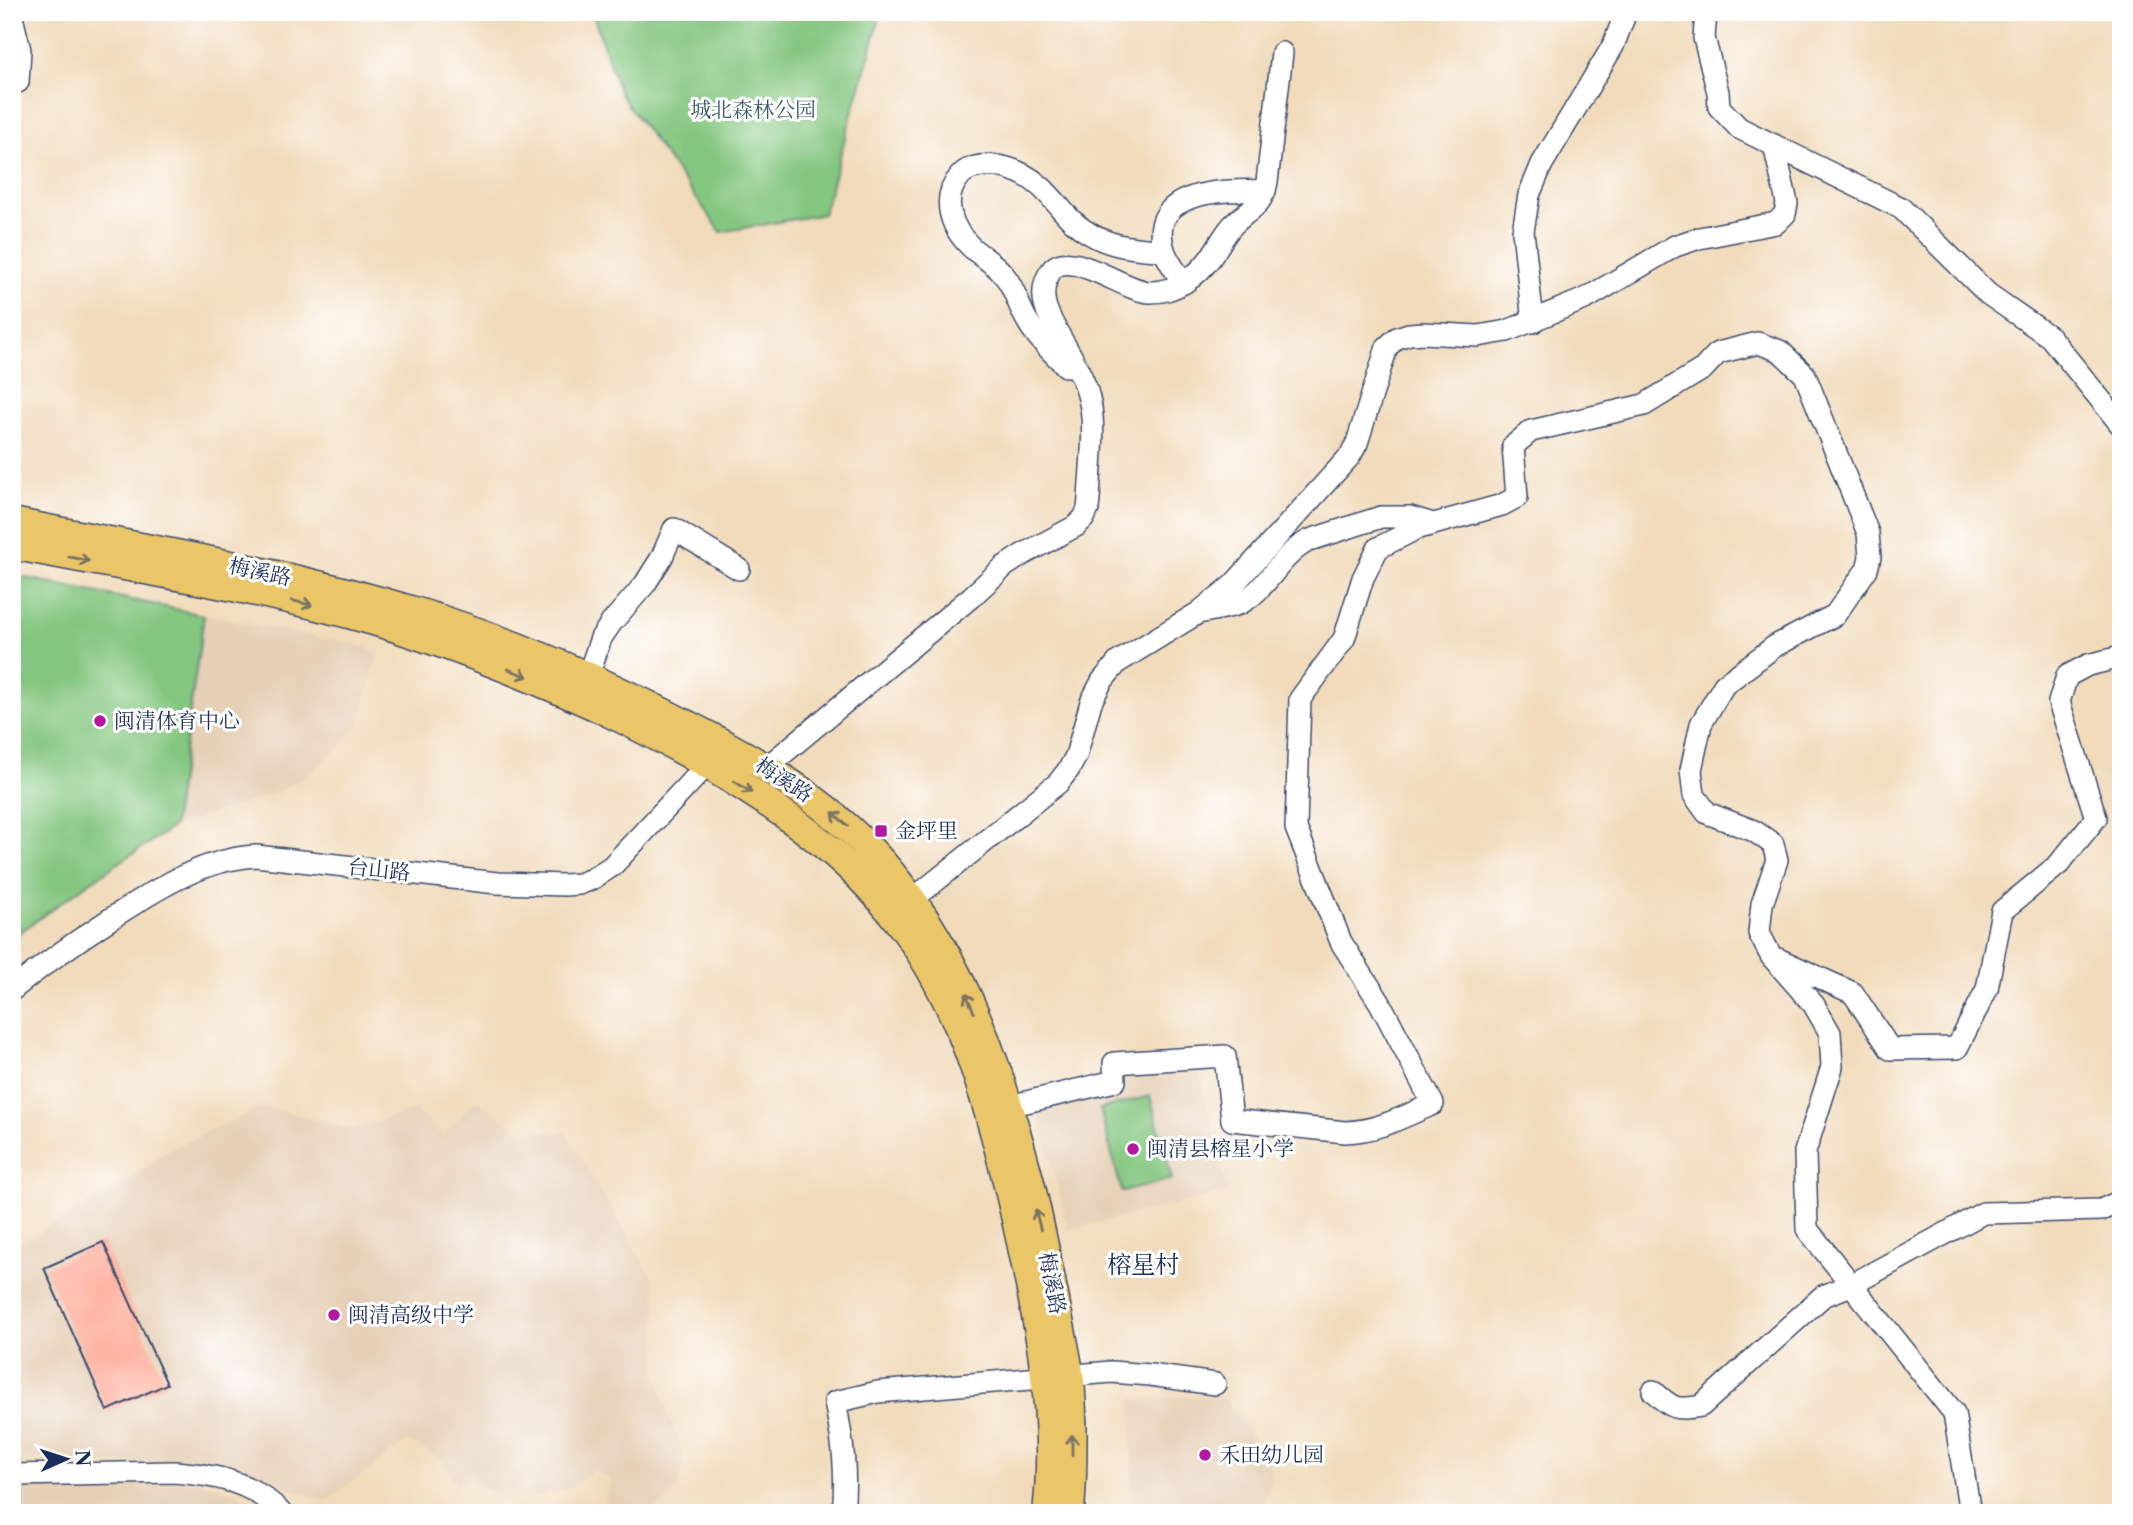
<svg xmlns="http://www.w3.org/2000/svg" width="2133" height="1525" font-family="'Libre Caslon Text','Noto Serif SC',serif">
<rect width="100%" height="100%" fill="#fff"/>
<filter id="ink" filterUnits="userSpaceOnUse"><feTurbulence type="fractalNoise" baseFrequency=".0143" numOctaves="2"/><feDisplacementMap in="SourceGraphic" scale="14" xChannelSelector="R" yChannelSelector="G"/><feConvolveMatrix kernelMatrix="1 2 1 2 8 2 1 2 1" color-interpolation-filters="sRGB"/></filter>
<filter id="wash" filterUnits="userSpaceOnUse"><feTurbulence type="fractalNoise" baseFrequency=".00686" numOctaves="4" result="noise"/><feDisplacementMap in="SourceGraphic" scale="28" xChannelSelector="R" yChannelSelector="G"/><feGaussianBlur stdDeviation="1.57" result="paint"/><feColorMatrix in="noise" values="0 0 0 0 0 0 0 0 0 0 0 0 0 0 0 0 0 1.4 0 .05"/><feComposite in="paint" operator="in"/></filter>
<g filter="url(#wash)">
<rect width="100%" height="100%" fill="#f1dbbb"/>
<g fill="#e6d0b7">
<path d="M204,615l151,29 23,9 -14,57 -8,18 -18,21 -27,23 -31,19 -107,36z"/>
<path d="M1123,1070l76,1 29,121 -159,37 -32,-122z"/>
<path d="M476,1102l9,2 30,25 51,4 87,145 4,23 -1,54 2,24 11,38 10,25 5,25 -7,22 -12,15 -18,8 -24,-1 -19,-9 8,-21 -20,-11 -14,14 -26,9 -25,6 -24,-1 -35,-18 -12,6 -12,-24 -36,-22 -81,61 -59,-21 -49,-11 -207,-11v-210l117,-67 35,-29 100,-46 90,24 61,-21 28,27 24,-27z"/>
<path d="M1224,1397l37,53 10,20v11l-11,32h-128v-115z"/>
<path d="M199,1481l39,13 20,19h-246v-28z"/>
</g>
<g fill="#83c67f" stroke="#4f7a6e" stroke-width="2">
<path d="M592,12h287v9l-56,193 -102,18 -101,-138z"/>
<path d="M12,575l192,40 -31,212 -86,57 -75,54z"/>
<path d="M1150,1096l22,83 -50,13 -22,-83z"/>
</g>
<g id="blocks">
<path fill="#fea995" d="M103,1242l64,142 -60,27 -63,-143z"/>
</g>
</g>
<g filter="url(#ink)">
<use href="#blocks" fill-opacity="0" stroke="#3b496c" stroke-width="2"/>
<g fill="none" stroke-linecap="round" stroke-linejoin="round">
<defs>
<g id="minor">
<path d="M1706,12l-2,26 14,54 1,15 20,21 162,80 87,86 62,43 71,88"/>
<path d="M12,17l8,33 -2,32"/>
<path d="M1184,283c-7,-10 -16,-21 -20,-33 -19,-61 63,-61 101,-59"/>
<path d="M1533,322l-10,-91 6,-36 13,-31 71,-118 13,-34"/>
<path d="M1066,366c-13,-13 -29,-28 -38,-44 -9,-14 -12,-30 -21,-43 -9,-14 -24,-21 -36,-32 -20,-19 -31,-48 -11,-71 11,-13 35,-12 50,-7 25,8 37,23 53,42 28,33 62,38 101,39"/>
<path d="M1203,612c12,-3 27,-4 38,-9 27,-14 38,-48 69,-63l71,-23h29l23,7"/>
<path d="M588,676l13,-38 11,-16 33,-38 17,-27 12,-28 65,40"/>
<path d="M767,767l203,-169 35,-32 17,-11 54,-29 8,-8 4,-9 1,-10c1,-26 7,-72 1,-96 -3,-17 -12,-34 -20,-49 -13,-25 -39,-54 -19,-83 17,-25 73,20 98,21 25,1 48,-15 62,-35 7,-10 13,-22 21,-31 16,-17 30,-18 35,-44l15,-129"/>
<path d="M912,900l146,-117 11,-14 7,-13 15,-54 11,-21 16,-19 80,-49 35,-28 117,-129 7,-13 30,-96 10,-9 12,-4 15,-1 54,3 29,-5 80,-33 88,-52 24,-8 77,-15 9,-9 2,-11 -13,-58"/>
<path d="M1778,959l75,34 37,56 67,-1 30,-59 15,-78 57,-47 37,-46 -37,-116 8,-26 21,-11 33,-8"/>
<path d="M12,990c34,-28 69,-52 106,-76 42,-27 86,-55 138,-58l241,27 67,2 15,-1 13,-5 20,-13 103,-110"/>
<path d="M1009,1106l106,-25 -1,-18 111,-7 7,64 113,12c33,-1 58,-15 88,-28l-53,-101 -39,-61 -45,-114 4,-129 44,-60 19,-61 15,-30 38,-19 86,-24 15,-8 -4,-51 18,-15 113,-26 59,-36 15,-16 40,-10 22,8 25,24 63,158 2,24 -3,12 -32,46 -60,31 -51,39 -23,39 -10,46 3,25 13,18 47,18 19,13 4,16 -15,44 -3,29 12,23 43,49 16,28 2,34 -27,85 2,77 147,184 16,100"/>
<path d="M1653,1391c19,17 22,20 48,15l122,-110 28,-11 132,-72 118,-3 20,-9"/>
<path d="M12,1475l162,-3c40,3 79,9 107,41"/>
<path d="M843,1513c4,-40 0,-72 -8,-111l43,-10 233,-20 39,3 65,9"/>
</g>
<g id="major">
<path d="M12,522c135,27 271,49 402,89 93,28 180,66 266,110 81,41 153,81 212,153 72,87 109,197 137,305 10,40 18,81 26,121 5,27 12,54 15,81 4,44 3,88 0,132"/>
<path d="M12,545c121,24 244,42 362,76 47,14 92,31 137,49 69,28 131,56 195,94 71,42 142,91 192,157 63,80 91,184 114,281 23,101 47,207 35,311"/>
</g>
</defs>
<use href="#minor" stroke="#3b496c" stroke-width="24"/>
<use href="#major" stroke="#3b496c" stroke-width="31"/>
<use href="#minor" stroke="#fff" stroke-width="21"/>
<use href="#major" stroke="#ebc669" stroke-width="28"/>
</g>
<defs><path id="oneway-shaft" d="M-6 0H5M1.5-3L5.5 0L1.5 3" fill="none" stroke-width="1.6" stroke-linecap="round" stroke-linejoin="round" transform="scale(1.75)"/></defs>
<g stroke="#797363">
<use href="#oneway-shaft" transform="translate(79 559) rotate(11)"/>
<use href="#oneway-shaft" transform="translate(302 603) rotate(13)"/>
<use href="#oneway-shaft" transform="translate(518 673) rotate(22)"/>
<use href="#oneway-shaft" transform="translate(743 787) rotate(34)"/>
<use href="#oneway-shaft" transform="translate(840 819) rotate(-138)"/>
<use href="#oneway-shaft" transform="translate(970 1003) rotate(-113)"/>
<use href="#oneway-shaft" transform="translate(1038 1220) rotate(-104)"/>
<use href="#oneway-shaft" transform="translate(1072 1445) rotate(-90)"/>
</g>
</g>
<g fill="#b5179e" stroke="#fff" stroke-width="2.5">
<circle cx="100" cy="721" r="7"/>
<rect x="874" y="824" width="14" height="14" rx="3.5"/>
<circle cx="1133" cy="1149" r="7"/>
<circle cx="334" cy="1315" r="7"/>
<circle cx="1205" cy="1455" r="7"/>
</g>
<g text-anchor="middle" stroke-width="6" stroke-linejoin="round" paint-order="stroke">
<g font-size="21" fill="#3a5c68" stroke="#fff">
<text x="753" y="117">城北森林公园</text>
</g>
<g font-size="21" fill="#1b2f5e" stroke="#fff">
<text transform="translate(260 572) rotate(12)" y="7">梅溪路</text>
<text transform="translate(784 780) rotate(33)" y="7">梅溪路</text>
<text transform="translate(379 870) rotate(6)" y="7">台山路</text>
<text transform="translate(1052 1283) rotate(79)" y="7">梅溪路</text>
</g>
<g font-size="21" fill="#1b2f5e" stroke="#fff" text-anchor="start">
<text x="114" y="728">闽清体育中心</text>
<text x="895" y="838">金坪里</text>
<text x="1147" y="1156">闽清县榕星小学</text>
<text x="348" y="1322">闽清高级中学</text>
<text x="1219" y="1462">禾田幼儿园</text>
</g>
<g font-size="24" fill="#1b2f5e" stroke="#fff">
<text x="1143" y="1273">榕星村</text>
</g>
</g>
<rect width="2133" height="1525" fill="none" stroke="#fff" stroke-width="42"/>
<g transform="translate(66 1459) rotate(87)" stroke="#ffffff" stroke-width="5" paint-order="stroke">
<path d="M0-5L12 26L0 18L-12 26Z" fill="#1b2f5e"/>
<text y="-10" font-size="19" font-weight="bold" text-anchor="middle" fill="#1b2f5e">N</text>
</g>
</svg>
